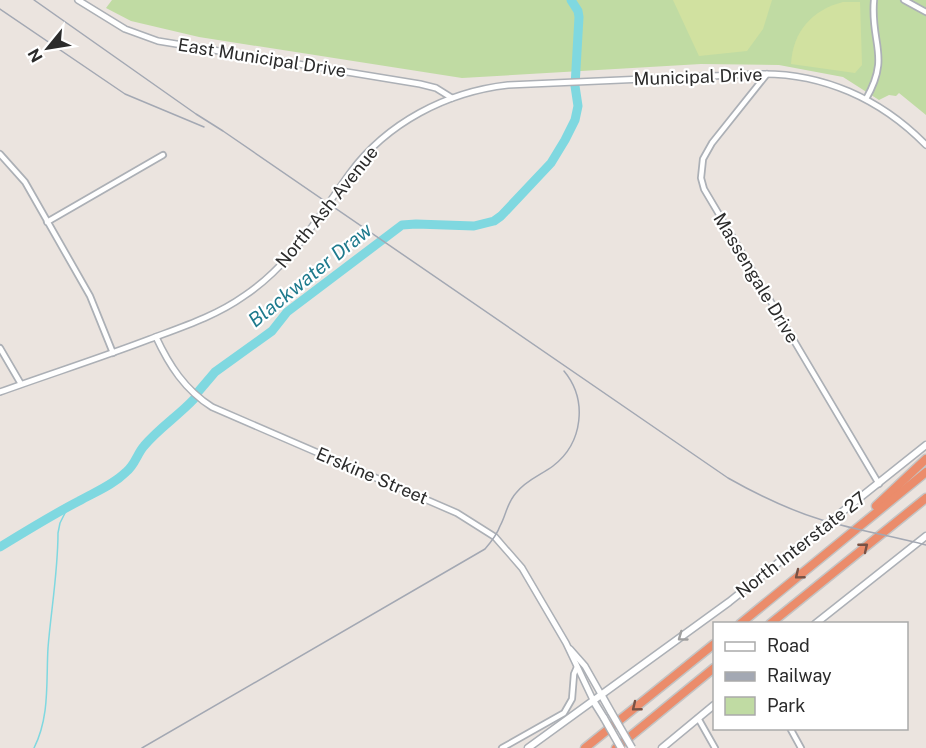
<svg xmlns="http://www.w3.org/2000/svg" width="926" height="748" font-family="'Public Sans',sans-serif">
<rect width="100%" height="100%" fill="#ebe4df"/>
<path fill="#c0dba3" d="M112,0h814v115l-27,-22 -3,3 -7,-1 -10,5 -36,-23 -64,-12 -78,-1 -239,14 -263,-41 -68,-16 -25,-13z"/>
<g fill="#d1e1a0">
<path d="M673,0h99l-9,29 -16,22 -48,5z"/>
<path d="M843,2h17l2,63 -7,8 -64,-9c2,-33 21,-54 52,-62z"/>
</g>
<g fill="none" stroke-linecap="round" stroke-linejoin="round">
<path stroke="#7fd8e0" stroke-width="1.5" d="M34,748c16,-32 12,-66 14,-100 3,-38 10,-76 10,-115l2,-10 8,-16"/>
<g stroke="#7fd8e0" stroke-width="9">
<path d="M198,392l17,-20 57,-41 15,-19 115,-87 14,-1 58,2 20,-5 7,-5 50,-53 14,-23 10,-20 3,-14 -3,-20 4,-69 -1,-6 -7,-11"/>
<path d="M0,547c26,-16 52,-32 79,-46 16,-9 34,-16 47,-29 9,-7 11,-18 18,-26 15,-18 34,-30 50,-47"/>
</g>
<defs>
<g id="minor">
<path d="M904,0l22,12"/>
<path d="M767,74l-55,69 -9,16 -2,19 3,11 175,295"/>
<path d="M866,99c25,-44 4,-55 8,-99"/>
<path d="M0,154l25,28 65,114 23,57"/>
<path d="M47,222l116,-67"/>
<path d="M0,348l21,36"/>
<path d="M698,718l17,30"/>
<path d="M790,728l11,20"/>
<path d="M502,748l62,-35 8,-14 2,-25 3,-7"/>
</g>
<g id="tertiary">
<path d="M78,0l47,29 33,12 262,43 16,4 16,10"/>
<path d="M156,337c13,28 29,53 56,70l245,106 38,24 27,31 44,75 28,59"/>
<path d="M0,392c50,-18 100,-34 150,-53 32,-12 66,-23 94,-43 47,-31 74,-79 106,-123 37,-50 96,-81 158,-88l249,-11c65,-2 124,25 169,71"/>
<path d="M570,649l15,17 17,30"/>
</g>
<g id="secondary">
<path d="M815,624l111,-88"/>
<path d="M602,696l9,16"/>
<path d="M594,702l10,16"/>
<path d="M528,748l201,-146 197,-157"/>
<path d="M662,748l52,-43"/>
</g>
<g id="motorway">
<path d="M876,506l50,-47"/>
<path d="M740,624l186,-152"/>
<path d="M770,624l156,-126"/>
<path d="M585,748l129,-104"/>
<path d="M616,748l98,-80"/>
</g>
</defs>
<use href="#minor" stroke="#acb0b6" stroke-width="8"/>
<use href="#tertiary" stroke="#acb0b6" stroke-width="8"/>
<use href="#secondary" stroke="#acb0b6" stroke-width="9"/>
<use href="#motorway" stroke="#c4c4c4" stroke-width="11"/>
<use href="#minor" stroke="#fff" stroke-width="4.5"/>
<use href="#tertiary" stroke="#fff" stroke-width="5"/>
<use href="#secondary" stroke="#fff" stroke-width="6"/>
<use href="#motorway" stroke="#eb8c6b" stroke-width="8"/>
<g stroke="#a3a8b3" stroke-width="1.5">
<path d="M34,0l162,114 27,17 505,347c30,17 61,32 94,42 34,10 69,16 104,25"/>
<path d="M0,9l125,85 79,33"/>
<path d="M142,748l343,-199c6,-7 12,-14 15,-23 6,-11 7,-23 16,-33 10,-13 25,-18 37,-27 30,-23 35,-66 11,-95"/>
</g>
<defs>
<g id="secondary-bridge">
<path d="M611,712l21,36"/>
<path d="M604,718l17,30"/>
</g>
</defs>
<use href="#secondary-bridge" stroke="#acb0b6" stroke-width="9" stroke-linecap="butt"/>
<use href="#secondary-bridge" stroke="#fff" stroke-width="6"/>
</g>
<defs><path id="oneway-chevron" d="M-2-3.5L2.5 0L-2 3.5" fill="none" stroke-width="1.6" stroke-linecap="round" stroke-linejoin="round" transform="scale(1.5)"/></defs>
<g stroke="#785245">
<use href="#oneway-chevron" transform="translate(864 547) rotate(-39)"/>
<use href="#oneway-chevron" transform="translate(799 575) rotate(141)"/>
<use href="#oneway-chevron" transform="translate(636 707) rotate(141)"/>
</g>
<use stroke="#a0a0a0" href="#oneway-chevron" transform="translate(682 637) rotate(144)"/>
<g text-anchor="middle" stroke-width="4.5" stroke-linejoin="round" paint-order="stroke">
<g font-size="18" fill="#2b2b2b" stroke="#fff">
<text transform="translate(262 58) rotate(9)" y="6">East Municipal Drive</text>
<text transform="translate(698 77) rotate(-2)" y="6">Municipal Drive</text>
<text transform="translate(327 207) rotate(-51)" y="6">North Ash Avenue</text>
<text transform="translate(756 278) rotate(59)" y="6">Massengale Drive</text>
<text transform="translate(372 476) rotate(23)" y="6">Erskine Street</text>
<text transform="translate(801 545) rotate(-38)" y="6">North Interstate 27</text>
</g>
<g font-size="20" font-style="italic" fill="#1e7a8d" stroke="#fff">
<text transform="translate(310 275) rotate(-39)" y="7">Blackwater Draw</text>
</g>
</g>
<rect x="713" y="622" width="195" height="108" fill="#ffffff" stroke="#aaaaaa" stroke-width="1.5"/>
<rect x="725" y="642" width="30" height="9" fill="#ffffff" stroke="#aaaaaa" stroke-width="1.5"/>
<text x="767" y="652" font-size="18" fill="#2b2b2b">Road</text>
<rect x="725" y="672" width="30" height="9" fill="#a3a8b3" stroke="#aaaaaa" stroke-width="1.5"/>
<text x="767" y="682" font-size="18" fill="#2b2b2b">Railway</text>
<rect x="725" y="697" width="30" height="18" fill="#c0dba3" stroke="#aaaaaa" stroke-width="1.5"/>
<text x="767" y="712" font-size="18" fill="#2b2b2b">Park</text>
<g transform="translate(48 48) rotate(240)" stroke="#ffffff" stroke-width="4.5" paint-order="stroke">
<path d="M0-4.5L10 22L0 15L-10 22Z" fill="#2b2b2b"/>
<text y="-9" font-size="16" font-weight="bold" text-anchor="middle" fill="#2b2b2b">N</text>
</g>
</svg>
